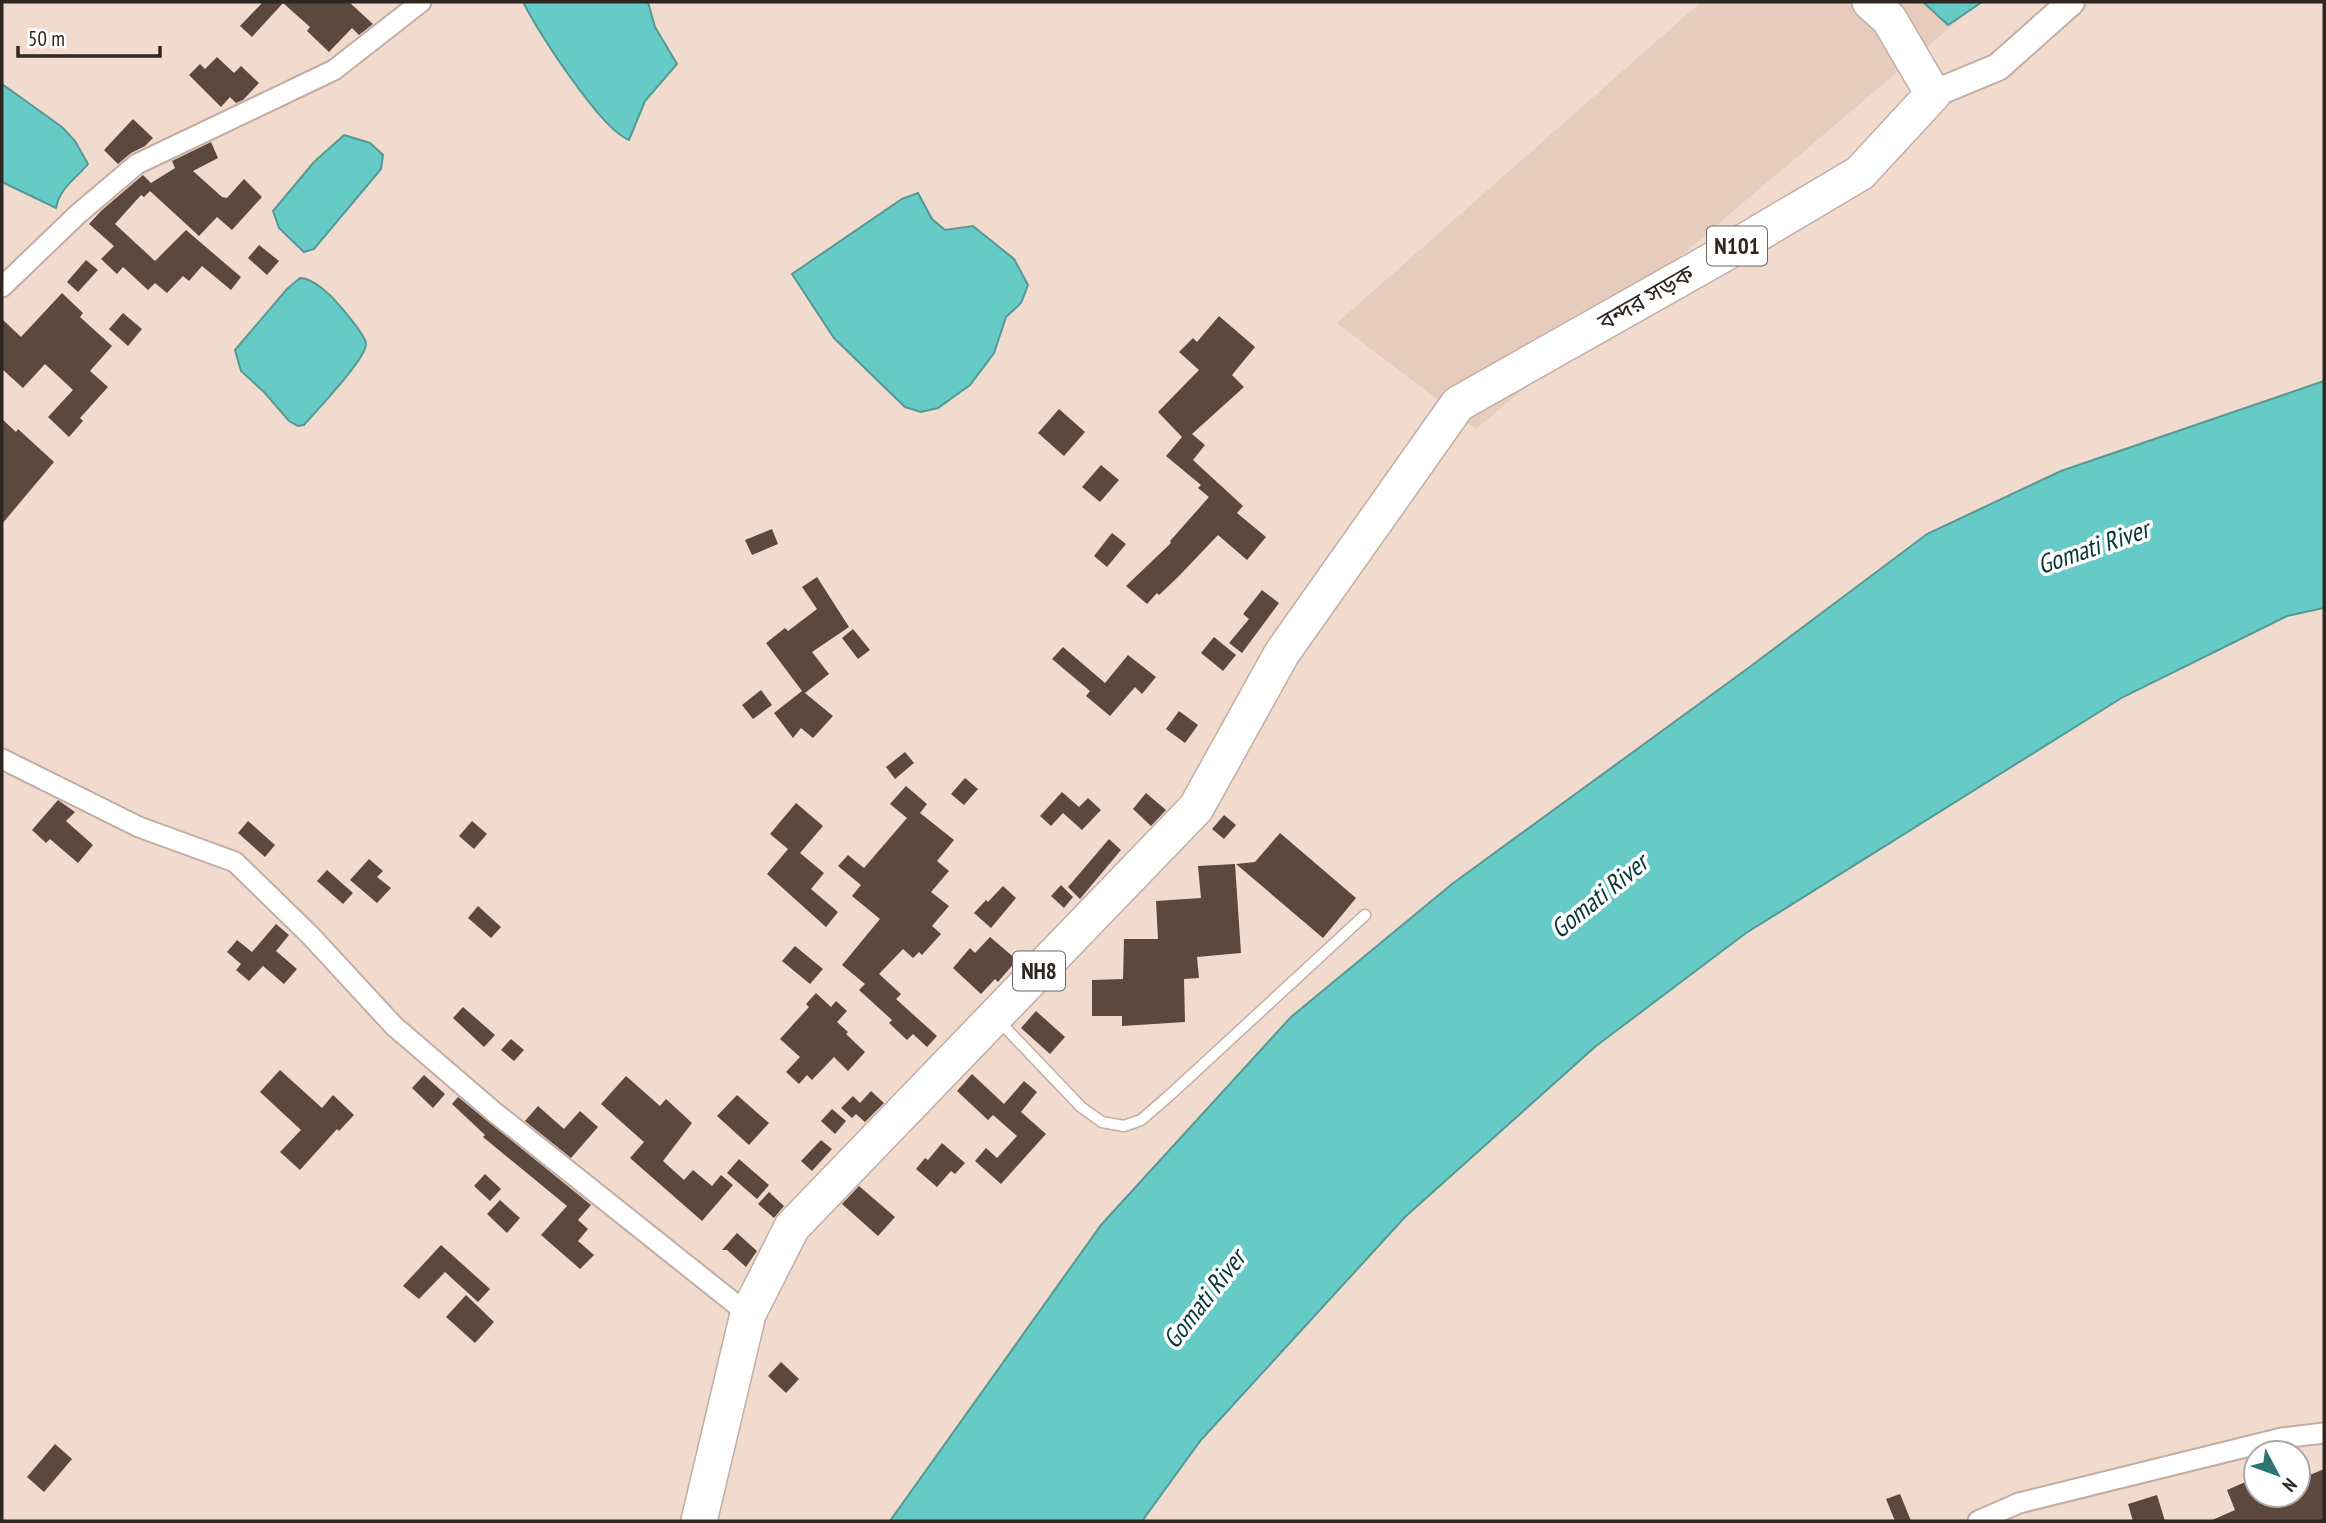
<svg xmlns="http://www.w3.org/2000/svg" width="2326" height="1523" font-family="'PT Sans Narrow','Noto Sans Bengali',sans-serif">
<rect width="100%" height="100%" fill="#f1dbcf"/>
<path fill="#e7cbbd" d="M1701,2h279l-504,427 -139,-106z"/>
<g fill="#66cac6" stroke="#559994" stroke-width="2">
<path d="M523,2h125l7,25 22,37 -32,37 -16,39c-29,-11 -91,-109 -106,-138z"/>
<path d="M1923,2h59l-34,23z"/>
<path d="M2,84l60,43 13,14 13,23c-12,15 -28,23 -32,44l-54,-26z"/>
<path d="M344,135l26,8 13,12 -2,14 -67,80 -10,3 -25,-24 -6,-17 41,-49z"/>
<path d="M918,193l14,26 13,11 28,-4 41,33 14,26 -7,18 -15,14 -12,36 -24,32 -32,23 -17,4 -16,-5 -71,-69 -42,-64 110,-75z"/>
<path d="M300,278c13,0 31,17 39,27 6,7 27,31 27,39 0,15 -50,67 -62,81l-6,1 -9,-5 -24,-28 -24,-22 -6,-21 52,-61z"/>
<path d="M2324,381v227l-37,8 -164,81 -377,236 -150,113 -191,171 -204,223 -59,81h-252l211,-296 190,-208 161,-133 295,-215 180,-135 134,-63z"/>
</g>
<g fill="#5b483f">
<path d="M263,2h86l24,22 -14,11 -7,-7 -23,24 -22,-21 3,-4 -27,-24 -31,34 -12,-11z"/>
<path d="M217,57l17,16 7,-7 18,17 -16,17 -7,3 -6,-6 -9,10 -32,-32 11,-11 5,5z"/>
<path d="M133,119l20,19 -8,8 -14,7 -13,11 -14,-14z"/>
<path d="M211,142l7,16 -25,13 29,26 5,1 17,-19 18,18 -30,33 -15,-13 -18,19 -49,-45 -6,6 -3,-2 -26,29 40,37 31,-31 55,47 -10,13 -29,-24 -13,15 -6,-5 -16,17 -12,-10 -7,7 -25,-23 -6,7 -16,-15 13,-13 -25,-22 13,-14 41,-35 8,8 24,-15 -3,-7z"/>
<path d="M259,245l20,16 -12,14 -19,-17z"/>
<path d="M86,260l12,10 -20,22 -11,-10z"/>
<path d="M62,293l21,20 -3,4 32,29 -22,25 18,16 -28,31 3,3 -14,16 -21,-20 25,-27 -28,-26 -22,24 -21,-19v-50l19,18z"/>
<path d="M123,313l19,16 -14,17 -19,-17z"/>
<path d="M1219,316l36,31 -23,28 12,12 -52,47 13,11 -12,15 50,46 -6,7 29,24 -19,23 -29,-25 -40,42 -19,18 -2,-2 -10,11 -21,-18 45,-43 -1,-2 39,-44 -11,-9 3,-3 -35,-29 16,-19 -24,-25 41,-42 -20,-18 14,-14 4,4z"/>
<path d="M1059,409l26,23 -21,24 -26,-23z"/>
<path d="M2,419l14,13 2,-3 36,33 -52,62z"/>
<path d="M1101,465l18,15 -19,22 -18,-15z"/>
<path d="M772,529l6,15 -26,11 -7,-15z"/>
<path d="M1112,533l14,11 -19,23 -13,-11z"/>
<path d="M817,577l32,50 -37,25 17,22 -24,19 28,23 -20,22 -12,-10 -8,10 -19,-25 28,-22 -36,-48 19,-15 3,3 29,-22 -15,-22z"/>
<path d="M1262,590l17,13 -37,50 -13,-10 20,-24 -6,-5z"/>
<path d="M853,629l17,21 -12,9 -16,-21z"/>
<path d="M1214,637l22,18 -13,16 -22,-18z"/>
<path d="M1063,647l42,36 23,-28 28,22 -14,17 -7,-7 -25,29 -24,-20 4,-5 -38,-32z"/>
<path d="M761,690l11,15 -19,14 -11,-14z"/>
<path d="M1179,711l19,14 -13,18 -19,-14z"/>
<path d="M905,752l9,11 -19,16 -9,-12z"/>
<path d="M965,778l13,11 -14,16 -13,-11z"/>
<path d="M906,786l21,18 -7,9 34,27 -17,21 12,10 -18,21 18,14 -17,20 9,8 -19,21 -3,-3 -6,6 -10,-9 -24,25 22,20 -5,5 41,37 -10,11 -14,-13 -6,6 -18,-17 3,-3 -33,-30 6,-6 -23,-19 38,-46 -28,-23 9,-11 -23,-19 10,-11 16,13 43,-50 -17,-14z"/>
<path d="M1062,792l17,15 9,-9 13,12 -19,20 -19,-17 -12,13 -11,-10z"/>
<path d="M1146,793l20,17 -15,16 -18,-17z"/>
<path d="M58,800l17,12 -9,9 27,24 -15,18 -28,-24 -4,4 -14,-13z"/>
<path d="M796,803l27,23 -23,27 24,20 -13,16 27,23 -12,15 -59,-53 21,-25 -18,-15z"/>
<path d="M1224,815l12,10 -12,14 -12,-10z"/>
<path d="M248,821l27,24 -10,12 -27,-24z"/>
<path d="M472,821l15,13 -13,15 -15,-13z"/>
<path d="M1280,833l76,65 -33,40 -87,-74 19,-2z"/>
<path d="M1109,839l12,11 -41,49 -12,-12z"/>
<path d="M369,859l14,12 -6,6 14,11 -14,15 -27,-23z"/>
<path d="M1235,864l6,89 -44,4 2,21 -15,1 1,43 -63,4v-10h-30v-36l31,-1 1,-40h34l-2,-38 45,-3 -3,-32z"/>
<path d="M327,870l26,23 -10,11 -26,-23z"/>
<path d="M1061,885l12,12 -9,11 -13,-12z"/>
<path d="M1003,886l13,12 -25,30 -17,-15 12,-13 2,2z"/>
<path d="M478,906l23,21 -10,11 -23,-20z"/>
<path d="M276,924l13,11 -13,16 21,18 -13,15 -21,-18 -14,15 -13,-11 5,-6 -14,-12 10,-12 15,12z"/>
<path d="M990,937l27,23 -19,22 -3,-3 -14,15 -28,-26 17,-20 5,5z"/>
<path d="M795,946l28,23 -13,15 -28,-23z"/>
<path d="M816,993l15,14 5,-6 11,10 -10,11 11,10 -2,2 19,18 -17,19 -14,-14 -22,23 -5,-5 -8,9 -13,-12 14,-15 -20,-18 29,-32 -3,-3z"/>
<path d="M463,1007l32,28 -11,12 -31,-29z"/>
<path d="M1036,1011l29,26 -15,17 -29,-26z"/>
<path d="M511,1039l13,11 -10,11 -13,-11z"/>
<path d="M280,1070l42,38 11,-13 21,20 -15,16 -2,-2 -37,41 -20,-18 21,-22 -41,-38z"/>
<path d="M972,1074l32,30 20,-23 13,11 -16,20 25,22 -45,50 -26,-23 11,-13 11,10 20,-22 -24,-21 -5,5 -31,-29z"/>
<path d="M424,1075l21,19 -12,14 -21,-20z"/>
<path d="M626,1076l34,30 6,-7 26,24 -29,38 21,19 9,-10 19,16 9,-11 12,10 -31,36 -72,-63 14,-16 -43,-38z"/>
<path d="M871,1091l13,12 -19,19 -9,-8 -4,4 -11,-10 12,-12 7,7z"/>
<path d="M737,1095l32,28 -20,22 -32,-29z"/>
<path d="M458,1097l133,108 -13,15 10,9 -10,12 16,14 -14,14 -39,-34 26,-29 -84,-69 2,-2 -33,-31z"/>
<path d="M538,1106l26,23 16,-18 18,16 -27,31 -46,-37z"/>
<path d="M832,1109l14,12 -11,13 -14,-13z"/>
<path d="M821,1140l11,9 -20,22 -11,-10z"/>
<path d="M942,1143l23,20 -10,11 -4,-3 -14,16 -21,-18 9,-11 3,2z"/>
<path d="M739,1159l30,26 -12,14 -30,-26z"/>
<path d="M485,1174l16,15 -11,12 -16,-15z"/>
<path d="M859,1186l36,31 -17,19 -36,-32z"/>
<path d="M769,1192l15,14 -10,12 -16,-14z"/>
<path d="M500,1200l20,18 -13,15 -20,-19z"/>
<path d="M737,1233l20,18 -11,16 -19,-17h-5z"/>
<path d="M441,1245l49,44 -12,13 -33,-30 -26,27 -16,-13z"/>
<path d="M466,1295l28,27 -19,21 -29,-26z"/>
<path d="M781,1362l18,17 -13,14 -18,-17z"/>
<path d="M55,1444l17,15 -28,33 -17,-15z"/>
<path d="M2324,1469v52h-114l25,-11 -8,-20 23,-10 6,15h42v-15z"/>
<path d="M1900,1494l11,27h-16l-9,-22z"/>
<path d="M2157,1495l8,26h-32l-5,-17z"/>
</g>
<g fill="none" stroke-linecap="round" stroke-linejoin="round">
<defs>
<path id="lane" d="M998,1020l83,87 21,15 22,4 17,-6 30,-26 194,-179"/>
<g id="street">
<path d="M2,287l76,-73 59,-50 197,-94 87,-68"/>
<path d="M2,759l137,68 96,35 75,73 84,91 99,85 255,203"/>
<path d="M1978,1521l41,-18 263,-65 42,-5"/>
</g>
<path id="secondary" d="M1933,94l65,-27 73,-65"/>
<path id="highway" d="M699,1521l49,-207 44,-87 404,-419 86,-155 176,-249 262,-148 140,-83 73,-79 -44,-75 -19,-17"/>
</defs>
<use href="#lane" stroke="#c3ada2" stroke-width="13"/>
<use href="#street" stroke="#c3ada2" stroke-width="23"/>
<use href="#secondary" stroke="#c3ada2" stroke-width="30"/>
<use href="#highway" stroke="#c3ada2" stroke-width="38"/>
<use href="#lane" stroke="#fff" stroke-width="10"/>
<use href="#street" stroke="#fff" stroke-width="19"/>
<use href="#secondary" stroke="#fff" stroke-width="26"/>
<use href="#highway" stroke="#fff" stroke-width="35"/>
</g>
<g text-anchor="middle" stroke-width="7" stroke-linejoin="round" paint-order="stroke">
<g fill="#fff" stroke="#6d6764" stroke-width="2">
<rect x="1707" y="226.5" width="60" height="39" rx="5"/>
<rect x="1013" y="951.5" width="52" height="39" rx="5"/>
</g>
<g font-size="23" font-weight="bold" fill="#2e2621">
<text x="1737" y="254">N101</text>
<text x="1039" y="979">NH8</text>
</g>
<g font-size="24" fill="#2e2621" stroke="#fff">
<text transform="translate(1646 298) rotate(-30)" y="8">বন্দর সড়ক</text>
</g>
<g font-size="26" font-style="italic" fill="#043635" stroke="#fff">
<text transform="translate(2093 547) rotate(-19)" y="9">Gomati River</text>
<text transform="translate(1599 896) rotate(-39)" y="9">Gomati River</text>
<text transform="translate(1204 1299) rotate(-52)" y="9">Gomati River</text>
</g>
</g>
<rect width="2326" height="1523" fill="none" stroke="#2e2621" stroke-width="7"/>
<g transform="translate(2277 1474) rotate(131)"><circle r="33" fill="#ffffff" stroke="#aba8a6" stroke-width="2"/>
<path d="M0-5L12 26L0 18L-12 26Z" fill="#2c7573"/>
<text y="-10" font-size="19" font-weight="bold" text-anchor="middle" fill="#2e2621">N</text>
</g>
<path d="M18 46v10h142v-10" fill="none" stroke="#2e2621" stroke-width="3.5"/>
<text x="28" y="46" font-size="21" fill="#2e2621" stroke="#ffffff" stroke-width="5" paint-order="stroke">50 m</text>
</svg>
